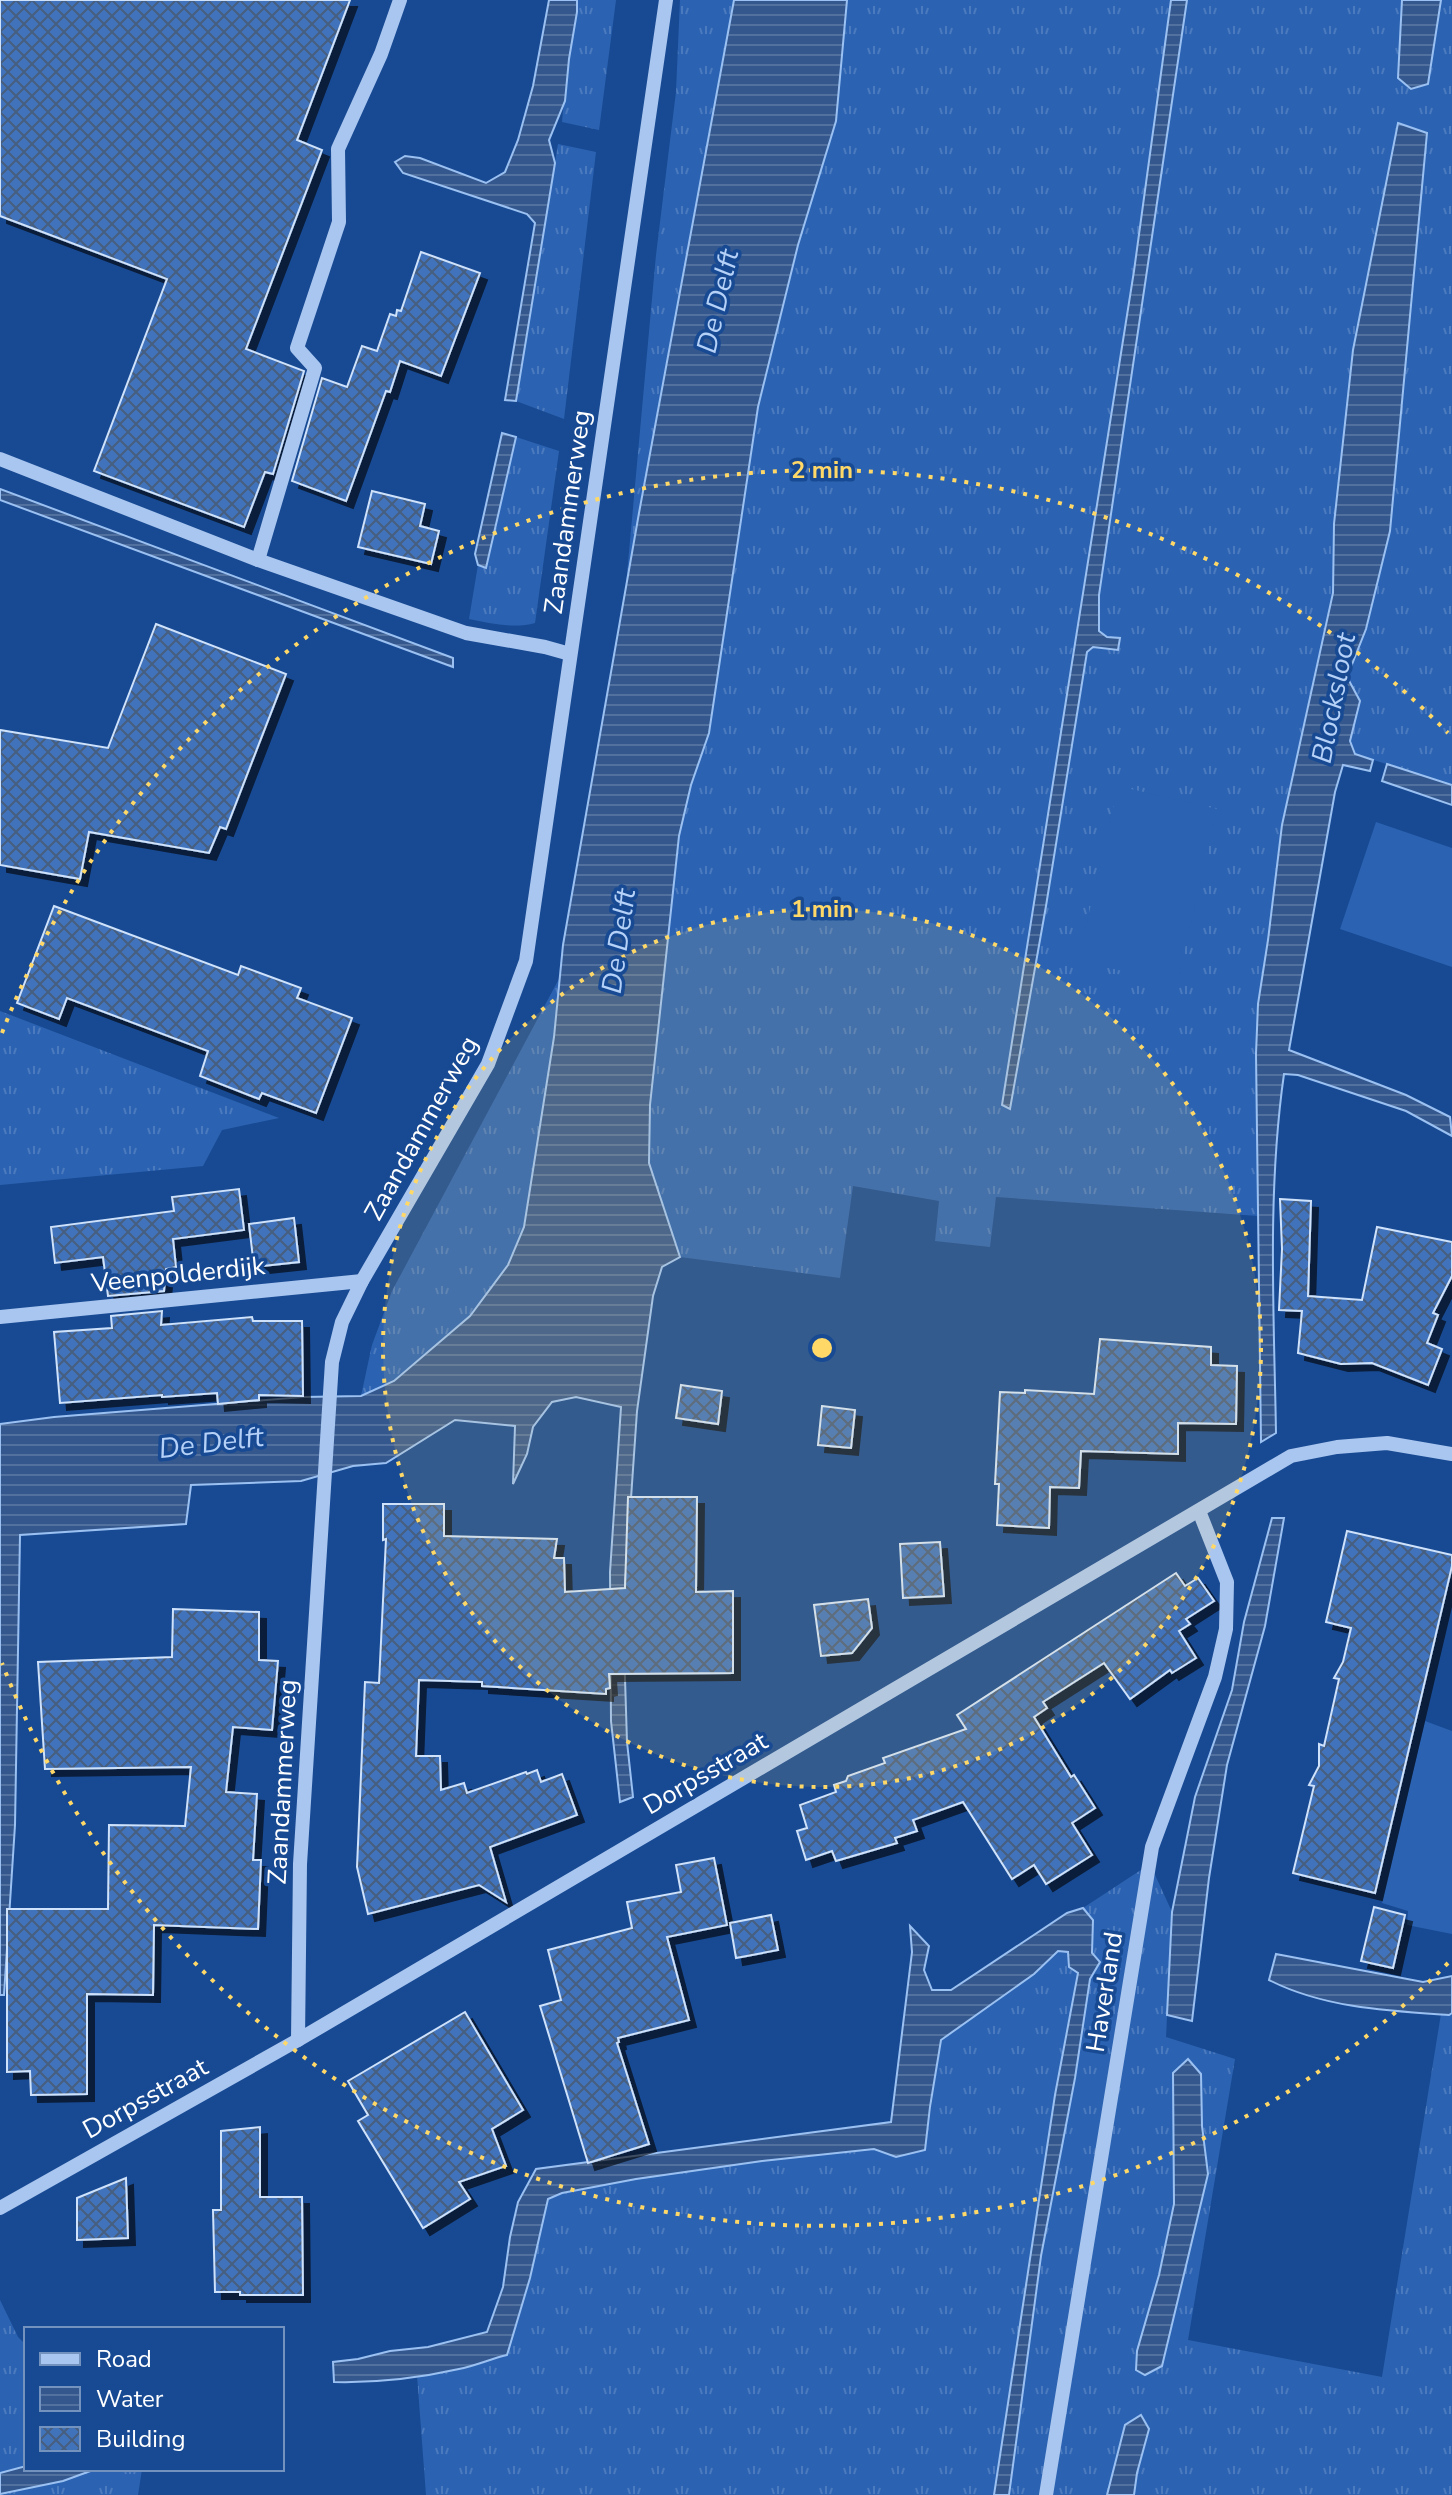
<svg xmlns="http://www.w3.org/2000/svg" width="1452" height="2495" font-family="'Nunito Sans',sans-serif">
<defs>
<pattern id="grass-tufts" width="24" height="20" patternUnits="userSpaceOnUse" patternTransform="scale(2)"><rect width="24" height="20" fill="#2b63b2"/><path d="M3 7l-1-3M5 7V3M7 7l1-3M15 17l-1-3M17 17v-4M19 17l1-3" fill="none" stroke="#4b7abe"/></pattern>
<pattern id="water-rules" width="6" height="5" patternUnits="userSpaceOnUse" patternTransform="scale(2)"><rect width="6" height="5" fill="#34588e"/><path d="M0 2.5h6" fill="none" stroke="#52719f"/></pattern>
<pattern id="building-cross-hatch" width="8" height="8" patternUnits="userSpaceOnUse" patternTransform="scale(2)"><rect width="8" height="8" fill="#4173bb"/><path d="M0 0l8 8M0 8l8-8" fill="none" stroke="#475e7e"/></pattern>
<filter id="shadow"><feDropShadow dx="7" dy="7" stdDeviation="0" flood-color="#0009"/></filter>
</defs>
<rect width="100%" height="100%" fill="#184a93"/>
<g fill="url(#grass-tufts)" fill-rule="evenodd">
<path d="M577,0h39l-17,130 -37,-8 9,-91 6,-19z"/>
<path d="M680,0h54l-109,596 31,-341 20,-163z"/>
<path d="M847,0h555l-4,77 30,7 13,-84h11v785l-97,-31 -5,-13 10,-40 -13,-24 19,-48 24,-98 36,-398 -27,-10 -46,226 -19,175 -1,69 -51,232 -14,115 -10,64v212l-262,-19 -6,50 -55,-6 4,-40 -86,-15 -13,92 -160,-21 -31,-94 1,-58 29,-269 12,-51 18,-52 49,-326 40,-162 38,-124z"/>
<path d="M558,144l38,8 -32,267 -48,-18z"/>
<path d="M516,437l43,14 -24,172c-22,6 -45,0 -66,-4l9,-54 8,2z"/>
<path d="M560,977l-6,60 -30,190 -16,38 -38,51 -76,65 -33,15 11,-51 20,-54z"/>
<path d="M0,1011l279,107 -57,12 -19,36 -203,19z"/>
<path d="M1150,1864l22,48 -6,125 69,22 -47,281 194,37 59,-363 11,-1v482h-318l3,-22 -12,-48 -18,70h-98l32,-239 49,-278 9,-16 -7,-8 1,-34 -10,-12zM1173,2074h28l1,52 6,48 -46,192 -16,9 -10,-5 1,-19 22,-76 15,-71z"/>
<path d="M1058,1951l11,1 9,20 -23,123 -61,400h-568l-9,-120 46,-6 44,-14 41,-156 14,-6 74,-14 126,-18 112,-12 22,8 29,-7 16,-110 93,-66z"/>
<path d="M0,2300l18,37 8,8v124h116l-4,26h-138z"/>
</g>
<g fill="#2b63b2">
<path d="M1118,786l99,23 -40,174 -99,-22z"/>
<path d="M1376,822l76,26v119l-112,-38z"/>
<path d="M1425,1721l27,10v203l-45,-9 1,-14 -26,-8z"/>
</g>
<g fill="url(#water-rules)" stroke="#9bc1f2" stroke-width="2">
<path d="M549,0h28v12l-8,47 -4,42 -16,39 6,23 -39,238 -11,-1 30,-177 -8,-9 -124,-41 -8,-11 10,-6 15,2 66,25 19,-11 13,-32 15,-54z"/>
<path d="M734,0h113l-11,121 -38,124 -40,162 -49,326 -18,52 -12,51 -29,269 -1,58 31,94 -18,10 -9,29 -16,115 -14,204 4,127 6,55 -13,5 -9,-81 -1,-149 11,-165 -45,-10 -24,5 -19,25 -6,27 -14,30 2,-58 -60,-6 -69,43 -33,3 -52,15 -110,4 -5,39 -166,11 -5,290 -11,170h-4v-571l54,-7 249,-20 58,-1 33,-15 76,-65 38,-51 16,-38 30,-190 9,-92 76,-432z"/>
<path d="M1171,0h16l-88,595v36l8,6 13,1 -2,12 -25,-3 -6,5 -41,254 -36,203 -8,-4 132,-834z"/>
<path d="M1402,0h39l-13,84 -17,5 -13,-11z"/>
<path d="M1398,123l29,10 -37,398 -24,98 -19,48 13,24 -10,40 5,13 18,6 -3,11 -27,-6 -8,27 -46,258 117,45 44,22 2,19 -46,-25 -108,-36 -14,-1c-17,118 -10,240 -8,359l-15,9 -5,-388 2,-50 10,-64 14,-115 51,-232 1,-69 19,-174z"/>
<path d="M502,433l14,4 -30,131 -8,-3 -3,-11z"/>
<path d="M0,489l453,169v9l-453,-167z"/>
<path d="M1387,764l65,21v20l-70,-24z"/>
<path d="M1272,1518h12l-19,108 -38,139 -18,113 -17,143 -25,-6 5,-103 23,-115 37,-107 12,-68z"/>
<path d="M1083,1908l10,12 -1,33 8,9 -10,17 -15,99 -34,178 -32,239h-15l61,-400 23,-122 -9,-6 -1,-15 -10,-1 -24,23 -93,66 -11,67 -5,43 -29,7 -22,-8 -112,12 -126,18 -74,14 -14,6 -18,79 -23,77c-17,4 -32,11 -48,14 -40,9 -84,14 -125,13l-1,-20 25,-3 32,-8 38,-4 59,-15 16,-45 7,-50 8,-35 18,-33 355,-47 21,-170 -2,-26 19,20 -5,24 8,20h19l116,-77z"/>
<path d="M1276,1954l147,28 29,-6v37l-3,2c-61,-4 -125,-7 -180,-35z"/>
<path d="M1188,2059l13,15 1,52 6,48 -46,192 -17,9 -9,-5 1,-19 22,-76 15,-71 -1,-131z"/>
<path d="M1141,2415l8,14 -12,44 -3,22h-27l18,-70z"/>
<path d="M26,2466v3h70l-33,12 -63,13v-21z"/>
</g>
<g fill="url(#building-cross-hatch)" stroke="#cfe2fb" stroke-width="2" filter="url(#shadow)">
<path d="M0,0h350l-53,140 25,10 -76,199 58,22 -31,103 -8,-2 -21,55 -150,-56 73,-192 -167,-63z"/>
<path d="M421,252l59,21 -39,103 -41,-15 -10,31 -4,-1 -40,110 -54,-20 30,-103 25,9 15,-41 15,5 13,-37 6,2 1,-6 4,1z"/>
<path d="M372,491l53,13 -5,22 19,5 -8,33 -73,-17z"/>
<path d="M156,624l130,50 -60,155 -6,-2 -11,26 -120,-21 -9,47 -80,-14v-135l108,18z"/>
<path d="M54,906l184,69 3,-9 60,22 -4,10 55,20 -36,95 -54,-20 -3,6 -59,-23 8,-25 -141,-53 -8,21 -42,-16z"/>
<path d="M239,1189l5,41 -71,9 3,28 -10,2 -2,22 -56,5 -5,-39 -48,6 -4,-36 123,-16 -2,-14z"/>
<path d="M1280,1199l31,2 -3,95 54,4 15,-73 75,15v34l-19,37 5,2 -11,28 15,6 -14,36 -56,-22 -31,1 -43,-11 4,-42 -23,-1 3,-61z"/>
<path d="M294,1218l5,44 -45,5 -5,-43z"/>
<path d="M162,1311l-1,14 91,-8 1,4h49l1,75 -44,-1v5l-41,4 -1,-11 -55,4v-2l-102,8 -6,-71 58,-4 -1,-12z"/>
<path d="M1100,1339l111,8v18l26,1 -1,58 -58,-1v31l-97,-3 -2,37 -29,-1 -1,41 -52,-3 2,-41h-4l5,-92 25,1v-3l69,4z"/>
<path d="M681,1385l41,6 -4,33 -42,-6z"/>
<path d="M822,1406l33,4 -4,38 -33,-3z"/>
<path d="M628,1497h69l-1,95 37,-1v82l-124,1 1,14 -4,1v5l-124,-8v-4l-63,-2 -3,76h24l1,34 23,-7 3,10 59,-21 1,2 10,-4 4,12 21,-8 15,41 -87,32 16,55 -27,-17 -111,29 -11,-47 8,-185 14,1 7,-144 -3,1v-36h61v32l113,3 -3,19h10l1,34 60,-4z"/>
<path d="M1347,1531l105,24v11l-77,327 -82,-20 21,-87 -5,-1 10,-19v-22l5,2 15,-67 -5,-1 9,-16 8,-34 -25,-6z"/>
<path d="M940,1542l4,54 -41,2 -3,-54z"/>
<path d="M1176,1573l9,13 13,-8 16,23 -28,18 4,5 -11,7 17,27 -24,15 -2,-3 -40,29 -26,-36 -61,39 4,6 -13,9 37,60 3,-2 21,33 -23,15 20,32 -46,29 -12,-19 -22,14 -49,-77 -50,18 4,11 -22,7 2,5 -61,18 -4,-10 -26,9 -9,-29 10,-3 -7,-23 36,-13 -2,-7 12,-4 2,-5 37,-13 -2,-5 83,-29 -9,-14z"/>
<path d="M868,1599l4,29 -20,25 -31,3 -7,-51z"/>
<path d="M173,1609l86,3v48l19,1 -6,69 -39,-3 -7,65 31,2 -4,66h8l-3,69 -104,-4 -1,70 -66,-1v100l-56,1 -1,-24 -23,1v-163h101l1,-84 76,1 6,-59 -146,2 -7,-107 134,-5z"/>
<path d="M714,1858l13,67 -60,12 22,83 -71,18 1,4 -2,1 32,101 -61,19 -48,-157 21,-6 -13,-50 84,-22 -5,-26 54,-10 -5,-27z"/>
<path d="M1374,1907l31,8 -12,53 -32,-7z"/>
<path d="M771,1915l7,35 -42,8 -6,-35z"/>
<path d="M465,2012l58,98 -31,19 14,37 -47,16 11,17 -47,29 -65,-107 10,-6 -20,-34z"/>
<path d="M260,2127v70h42l1,98h-63v-3h-25l-2,-82h8v-79z"/>
<path d="M126,2178l2,60 -51,2v-42z"/>
</g>
<g fill="none" stroke-linecap="round" stroke-linejoin="round">
<g stroke="#a9c6f0" stroke-width="14">
<path d="M400,0l-19,54 -43,95 1,73 -42,126 18,20 -57,192 208,73 79,14 25,7"/>
<path d="M0,459l258,101"/>
<path d="M0,1317l362,-36"/>
<path d="M298,2040l2,-176 32,-502 10,-40 20,-41 126,-217 38,-103 140,-961"/>
<path d="M0,2208l298,-168 993,-584 46,-9 50,-4 65,11"/>
<path d="M1046,2495l106,-648 63,-170 11,-48 1,-47 -28,-71"/>
</g>
</g>
<circle cx="822" cy="1348" r="439" fill="#ffd868" fill-opacity=".12"/>
<g fill="none" stroke="#ffd868" stroke-width="4" stroke-dasharray="4 8">
<circle cx="822" cy="1348" r="439"/>
<path d="M1448 1963A878 878 0 0 1 2 1663M2 1033A878 878 0 0 1 1448 733"/>
</g>
<g text-anchor="middle" stroke-width="7" stroke-linejoin="round" paint-order="stroke">
<g font-size="26" fill="#fff" stroke="#184a93">
<text transform="translate(567 512) rotate(-82)" y="9">Zaandammerweg</text>
<text transform="translate(421 1128) rotate(-61)" y="9">Zaandammerweg</text>
<text transform="translate(178 1274) rotate(-6)" y="9">Veenpolderdijk</text>
<text transform="translate(705 1773) rotate(-30)" y="9">Dorpsstraat</text>
<text transform="translate(282 1782) rotate(-87)" y="9">Zaandammerweg</text>
<text transform="translate(1104 1992) rotate(-81)" y="9">Haverland</text>
<text transform="translate(145 2098) rotate(-29)" y="9">Dorpsstraat</text>
</g>
<g font-size="28" font-style="italic" fill="#b5d1f7" stroke="#184a93">
<text transform="translate(717 301) rotate(-77)" y="10">De Delft</text>
<text transform="translate(1333 698) rotate(-79)" y="10">Blocksloot</text>
<text transform="translate(618 941) rotate(-82)" y="10">De Delft</text>
<text transform="translate(211 1442) rotate(-7)" y="10">De Delft</text>
</g>
</g>
<circle cx="822" cy="1348" r="12" fill="#ffd868" stroke="#184a93" stroke-width="4"/>
<g font-size="24" text-anchor="middle" font-weight="bold" fill="#ffd868" stroke="#184a93" stroke-width="7" stroke-linejoin="round" paint-order="stroke">
<text x="822" y="478">2 min</text>
<text x="822" y="917">1 min</text>
</g>
<rect x="24" y="2327" width="260" height="144" fill="#184a93" stroke="#7492be" stroke-width="2"/>
<rect x="40" y="2353" width="40" height="12" fill="#a9c6f0" stroke="#7492be" stroke-width="2"/>
<text x="96" y="2367" font-size="24" fill="#ffffff">Road</text>
<rect x="40" y="2387" width="40" height="24" fill="url(#water-rules)" stroke="#7492be" stroke-width="2"/>
<text x="96" y="2407" font-size="24" fill="#ffffff">Water</text>
<rect x="40" y="2427" width="40" height="24" fill="url(#building-cross-hatch)" stroke="#7492be" stroke-width="2"/>
<text x="96" y="2447" font-size="24" fill="#ffffff">Building</text>
</svg>
